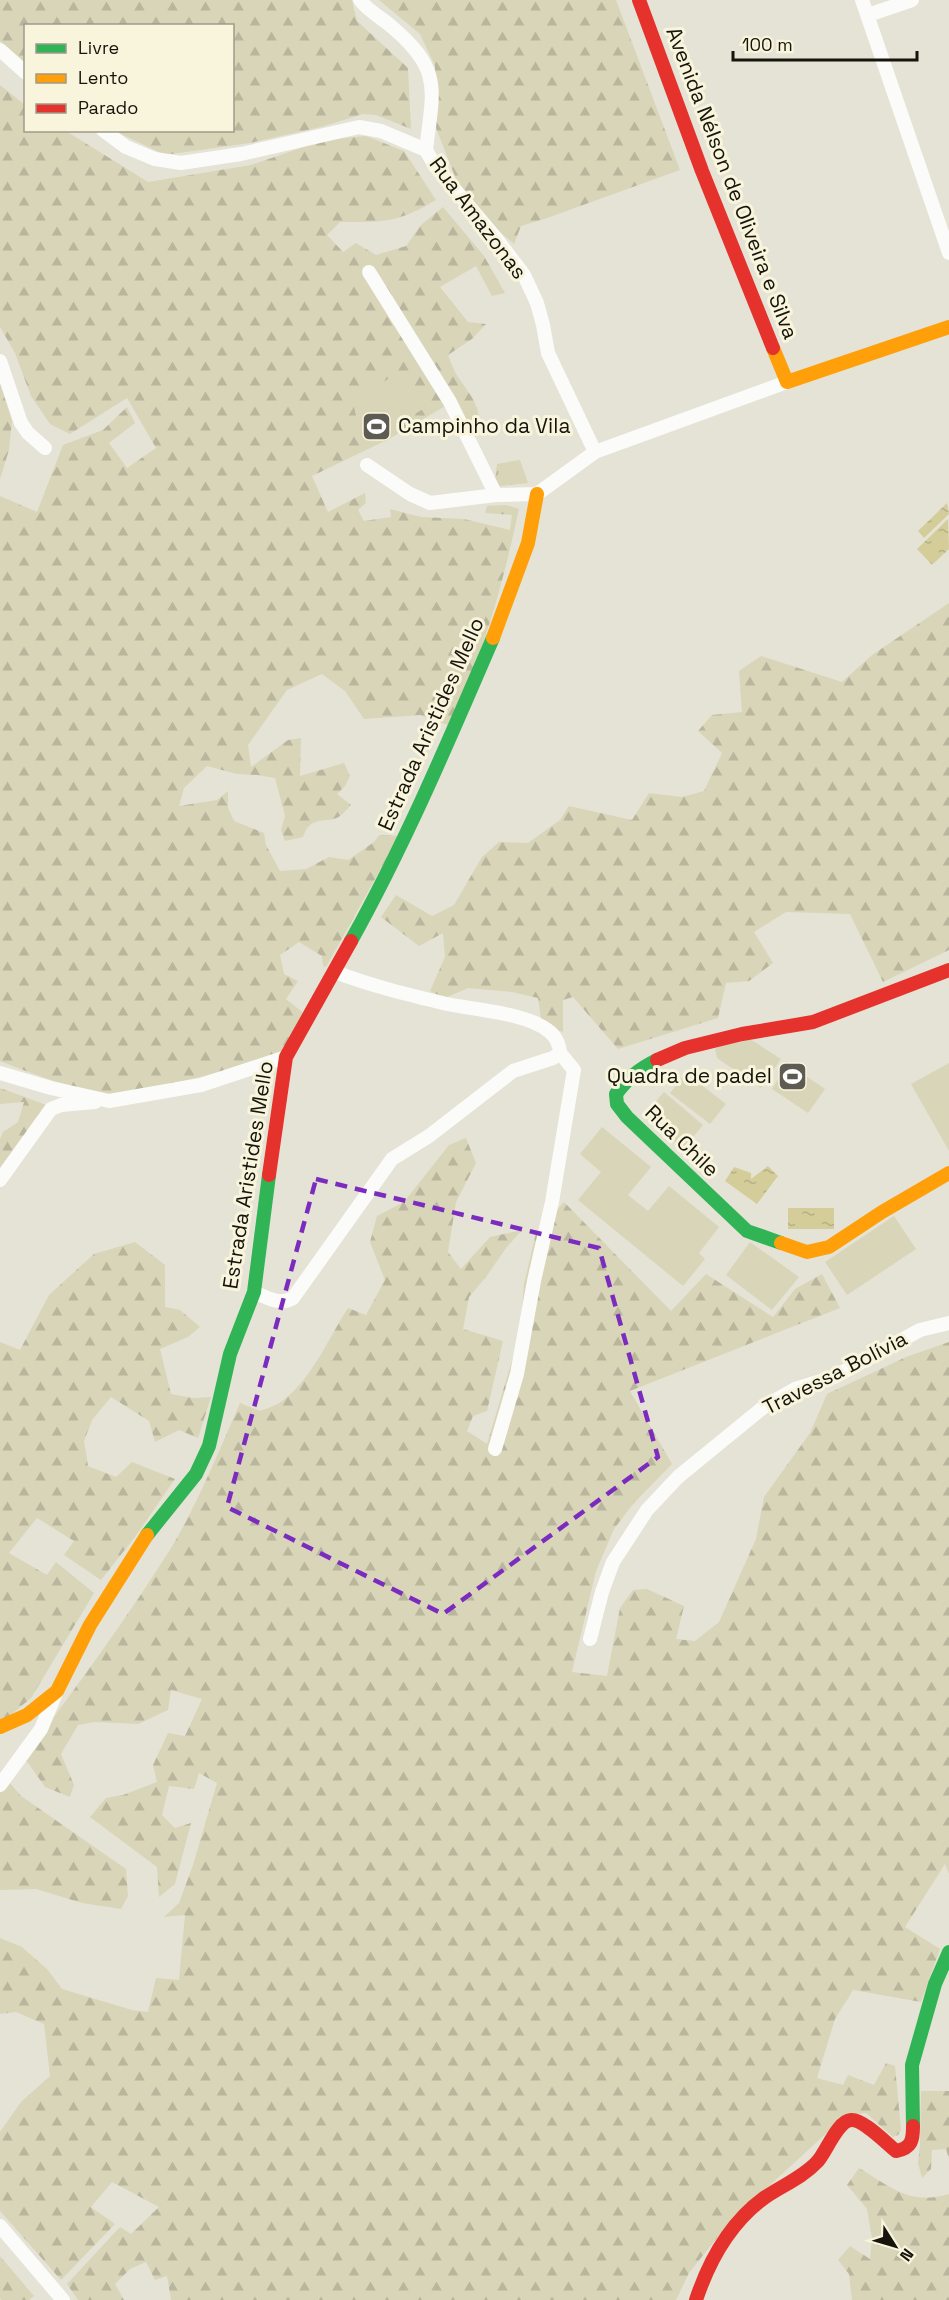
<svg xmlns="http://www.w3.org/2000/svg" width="949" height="2300" font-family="'Space Grotesk',sans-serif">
<defs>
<pattern id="grass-tufts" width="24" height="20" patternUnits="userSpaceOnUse" patternTransform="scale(1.5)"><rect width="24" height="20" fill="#d9d5b8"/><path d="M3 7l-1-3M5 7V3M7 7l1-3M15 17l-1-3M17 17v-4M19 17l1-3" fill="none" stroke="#bab69d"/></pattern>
<pattern id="forest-firs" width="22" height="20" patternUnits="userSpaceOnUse" patternTransform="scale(1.5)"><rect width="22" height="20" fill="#d9d5b8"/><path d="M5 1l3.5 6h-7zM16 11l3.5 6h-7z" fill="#bab69d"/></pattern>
<pattern id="water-ripples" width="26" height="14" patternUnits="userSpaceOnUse" patternTransform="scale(1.5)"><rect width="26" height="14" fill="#d4cd9a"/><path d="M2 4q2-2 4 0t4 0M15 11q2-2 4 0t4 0" fill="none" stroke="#b5af84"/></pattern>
</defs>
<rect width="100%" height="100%" fill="#e5e3d5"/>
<path fill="url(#grass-tufts)" d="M520,460l8,23 -34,4 3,-23z"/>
<g fill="url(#forest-firs)">
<path d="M0,0h352l5,21 51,47 3,61 -35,-14 -13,-1 -42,13 -71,16 -85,12 -50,-24 117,-1v-104h-206l-1,37 -25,-22z"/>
<path d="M379,0h237l64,170 -133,48 -26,8 -7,18 -49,-42 -29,-74 -1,-62 -15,-32z"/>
<path d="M0,85l25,20 1,25 40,1 82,51 103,-17 73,-25 42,-4 38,15 32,49c-38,23 -53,22 -96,22l-13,13 16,17 13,-9 20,12 30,-9 15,-21 22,-18 41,49 21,37 -13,3 -16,-30 -36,21 28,35 18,2 -14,15 -24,16c3,8 6,16 10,22 14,21 28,34 17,61l-28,-33 -58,34 -77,37 16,36 37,-19 1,10 -8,7 6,11 27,-4 -1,-8 31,8 43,2 46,11 2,-15 -27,-2 2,-7 19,-1 13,4c-16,74 -36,150 -71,216l-28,-10 -56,4 -19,-28 -23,-17 -35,16 -39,55 3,22 37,-27 13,-2 -1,38 44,-13 6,13 -5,10 -8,8 14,11c-3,3 -7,8 -11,11 -13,9 -29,-3 -37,21l-18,4 -4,-11 4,-14 -10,-38 -18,-3 -20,-1 -30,-8 -23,22 -5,18 38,-6 11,-9v17l6,13 30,12 2,12 14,26 26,-2 23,-12 19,3 26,-18 5,-7 20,1 -73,131 -3,-1 -1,-10 -23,-14 -19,13 4,19 14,7 -12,18 20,16c-6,10 -16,30 -25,38 -11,9 -156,43 -172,41 -37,-5 -74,-19 -109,-33v-565l37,16 26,-67 40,-15 24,-23 8,16 -26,20 18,25 29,-20 -29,-50 -57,36 -20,-10 -19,-28 -16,-43 -15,-26z"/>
<path d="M0,383l12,38 -3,29 -9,29z"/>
<path d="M949,603v347l-66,32 -33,-68 -64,-2 -32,20 19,31 -24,18 -23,2 -8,35 -100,31 -45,-52 -10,3v32l-21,-7 -4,-27 -26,-6 -44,-4 -23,10 -15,-7 15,-34 -2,-24 -24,13 -38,-29 15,-22 36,21 22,-11 28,-48 17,-15 29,1 32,-23 9,-14 63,14 17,-27 33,4 22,-6 18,-38 -24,-22 14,-16 30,-3 -3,-41 22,-15 81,26 30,-27z"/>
<path d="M0,1088l49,18 -49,63v-30l3,-7 15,-10 6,-20 -24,2z"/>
<path d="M466,1138l10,25 -20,39 -8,50 13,17 29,-32 32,-7 -16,18 -20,29 -17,20 -6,32 40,12 -16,70 -14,5 -6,15 20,13 33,-110 4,-50 12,-51 28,-31 107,109 35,-37 67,43 22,-28 27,-15 18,34 -210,83 42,73 -39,40 -19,25 -18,42 -24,101 35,4 13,-68 13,-18 14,-1 37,17 -8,33 19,2 24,-19 37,-83 8,-42 46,-64 17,-39 79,-37 43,-15v532l-4,-10 -40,63 35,22 -19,53 -68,-12 -18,29 -18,59 26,7 5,-10 26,10 12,-22 9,3 6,64 -3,5 -5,2 -27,-24 -21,3 -117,108 -39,49 -13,27h-505l-4,-24 -12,4 -9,-18 -16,7 -15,15 9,16h-46l-11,-16 53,-57 11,7 28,-27 -47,-25 -21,25 24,17 -54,56 -61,-69v-79l21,-30 29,-26 -6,-52 -28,-12 -16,2v-76l22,9 25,22 15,20 70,21 16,2 8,-34 23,2 6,-65 -21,2 15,-14 14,-38 24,-82 -18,-10 -5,16 -25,-3 -7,29 13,13 16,-5 -16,61 -16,13 -2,-30 -67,-50 16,-19 17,-3 34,-13 -4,-17 15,-32 17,3 17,-37 -31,-9 -3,20 -30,14 -43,-2 -17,3 -17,29 13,31 -4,12 -25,-10 -21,-30c51,-68 102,-137 147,-209 27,-45 48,-97 69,-145l20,8c8,-3 18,-6 25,-12 29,-24 43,-60 63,-91l18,7 19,-35 -15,-38 7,-26 27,-14 45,-57z"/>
<path d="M135,1242l30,23v42l15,3 20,17 -12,10 -28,12 11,45 22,4 18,-1 -13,41 -19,-8 -24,12 -6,-21 -38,-24 -19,23 -8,21 4,25 28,11 16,-15 43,17 -40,58 -34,43 -37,-25 10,-14 -37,-23 -28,35 38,22 9,-13 38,31 -63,105 -31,26v-382l20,8 29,-55 45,-41z"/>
<path d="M4,1776l17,20 105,73 2,27 -7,13 -39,-6 -46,-14 -36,1v-109z"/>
<path d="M921,2091h28v68l-3,-10 -14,1 -1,19 -9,9 -4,-15 2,-19z"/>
<path d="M859,2168c32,19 51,38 90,26v106h-97l-3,-26 -11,-14 12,-14 20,13 2,-21 -5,-29 -20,-24z"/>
<path d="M0,2256l34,40 -5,4h-28l-1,-2z"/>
</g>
<g fill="#d9d5b8">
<path d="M398,372l30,34 -65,39 -10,-42z"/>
<path d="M742,1034l39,25 -20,29 -44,-30 -2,-9z"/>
<path d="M949,1063v88l-38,-67z"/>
<path d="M788,1064l37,25 -17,24 -36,-24z"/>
<path d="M686,1073l40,31 -16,20 -40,-31z"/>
<path d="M664,1092l39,33 -20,24 -39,-34z"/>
<path d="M602,1127l49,40 -23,28 20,16 21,-25 50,41 -20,26 6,6 -22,27 -105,-86 23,-28 -21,-18z"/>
<path d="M894,1216l22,33 -69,46 -22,-33z"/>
<path d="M750,1242l49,35 -27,33 -46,-35z"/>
</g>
<g fill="url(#water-ripples)">
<path d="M947,503l2,11 -25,24 -6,-7z"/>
<path d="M948,519l1,30 -17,16 -15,-16z"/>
<path d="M768,1166l10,10 -21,28 -32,-23 9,-14 17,6v6z"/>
<rect x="788" y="1208" width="46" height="21"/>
</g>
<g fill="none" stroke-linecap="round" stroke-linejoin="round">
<g stroke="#fbfbf9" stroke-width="14">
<path d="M360,0c8,11 22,18 32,27 51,43 41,63 34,123"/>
<path d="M862,0l87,253"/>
<path d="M868,15l44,-15"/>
<path d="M0,50l26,23"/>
<path d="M103,130l23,17 29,12 26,4 60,-9 118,-27 22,4 45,19"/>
<path d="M426,150l9,16 60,71 29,38 13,28 6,22 5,28 47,99"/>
<path d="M369,272l81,130 46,93"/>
<path d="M0,361l21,62 7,10 17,15"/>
<path d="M367,465l43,29 20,9 66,-8 41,-1 58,-42 192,-70"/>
<path d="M0,1073l51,15 58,13 92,-16 85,-28"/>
<path d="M0,1180l51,-71 10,-4 34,-3"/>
<path d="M254,1292c12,5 26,14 39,6l99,-139 37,-23 84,-65 40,-13 7,-5c0,-7 -4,-16 -10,-21 -22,-19 -75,-22 -103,-28 -38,-9 -75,-18 -112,-32"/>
<path d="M495,1449l22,-75 17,-93 18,-79 22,-132 -14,-17"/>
<path d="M590,1639l12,-47 11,-30 34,-52 31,-33 87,-71 30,-17 39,-12 86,-47 29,-7"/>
<path d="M0,1785l41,-56 15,-36"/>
<path d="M0,2226l63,74"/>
</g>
<g stroke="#30b455" stroke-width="14">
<path d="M351,941c54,-97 98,-201 142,-303"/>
<path d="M657,1060c-18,9 -29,18 -41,34l1,10 10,13 120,114 34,12"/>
<path d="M147,1535l49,-61 13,-28 21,-92 24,-62 15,-117"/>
<path d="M913,2126l-1,-61 23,-81 14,-32"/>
</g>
<g stroke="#ff9f0a" stroke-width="14">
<path d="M773,348l14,34 162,-55"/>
<path d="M493,638l35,-95 9,-49"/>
<path d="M781,1243l26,9 22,-5 53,-35 67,-39"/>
<path d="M0,1727l27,-12 30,-24 33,-66 57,-90"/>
</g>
<g stroke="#e5322d" stroke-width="14">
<path d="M639,0l63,171 71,177"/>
<path d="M657,1060l28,-12 57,-14 71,-12 136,-52"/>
<path d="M269,1175l17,-118 65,-116"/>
<path d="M696,2300c13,-39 34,-77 68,-102 17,-12 38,-20 53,-36 9,-9 20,-41 34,-42 12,-1 35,23 45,31 16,-3 17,-11 17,-25"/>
</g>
</g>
<path fill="none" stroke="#7b2cbf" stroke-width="4.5" stroke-dasharray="12 8" stroke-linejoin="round" d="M316,1179l283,69 59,209 -215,157 -216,-107z"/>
<defs>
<symbol id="stadium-square" viewBox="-11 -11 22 22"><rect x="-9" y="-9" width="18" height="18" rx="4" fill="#5e5c52" stroke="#f8f5dc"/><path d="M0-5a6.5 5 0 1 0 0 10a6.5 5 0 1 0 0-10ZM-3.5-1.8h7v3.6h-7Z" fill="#fff"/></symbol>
</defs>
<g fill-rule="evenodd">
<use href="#stadium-square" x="360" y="410" width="33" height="33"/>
<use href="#stadium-square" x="776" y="1060" width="33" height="33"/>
</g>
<g text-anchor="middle" stroke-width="6" stroke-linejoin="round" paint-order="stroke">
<g font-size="21" fill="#16140c" stroke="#f8f5dc">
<text transform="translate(732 183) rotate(69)" y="7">Avenida Nélson de Oliveira e Silva</text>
<text transform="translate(478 218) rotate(53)" y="7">Rua Amazonas</text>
<text transform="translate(431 724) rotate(-66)" y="7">Estrada Aristides Mello</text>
<text transform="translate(682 1141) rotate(44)" y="7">Rua Chile</text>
<text transform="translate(248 1175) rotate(-81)" y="7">Estrada Aristides Mello</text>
<text transform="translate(835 1373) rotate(-27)" y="7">Travessa Bolívia</text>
</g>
<g font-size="21" fill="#16140c" stroke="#f8f5dc" text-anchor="start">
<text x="398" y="433">Campinho da Vila</text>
<text x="772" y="1083" text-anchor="end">Quadra de padel</text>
</g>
</g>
<rect x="24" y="24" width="210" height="108" fill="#f8f5dc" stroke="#9e9b89" stroke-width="1.5"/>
<rect x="36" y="44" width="30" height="9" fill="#30b455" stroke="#9e9b89" stroke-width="1.5"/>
<text x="78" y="54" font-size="18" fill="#16140c">Livre</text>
<rect x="36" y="74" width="30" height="9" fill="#ff9f0a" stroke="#9e9b89" stroke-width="1.5"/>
<text x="78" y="84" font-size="18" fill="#16140c">Lento</text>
<rect x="36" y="104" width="30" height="9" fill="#e5322d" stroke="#9e9b89" stroke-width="1.5"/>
<text x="78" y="114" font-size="18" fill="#16140c">Parado</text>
<g transform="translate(895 2246) rotate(127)" stroke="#f8f5dc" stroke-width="4.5" paint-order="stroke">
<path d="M0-4.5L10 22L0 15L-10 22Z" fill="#16140c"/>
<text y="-9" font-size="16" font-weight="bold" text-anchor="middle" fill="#16140c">N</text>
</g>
<path d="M733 51v9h184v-9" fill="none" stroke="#16140c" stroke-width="3"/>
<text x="742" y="51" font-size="18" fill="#16140c" stroke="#f8f5dc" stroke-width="4.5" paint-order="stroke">100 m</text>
</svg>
